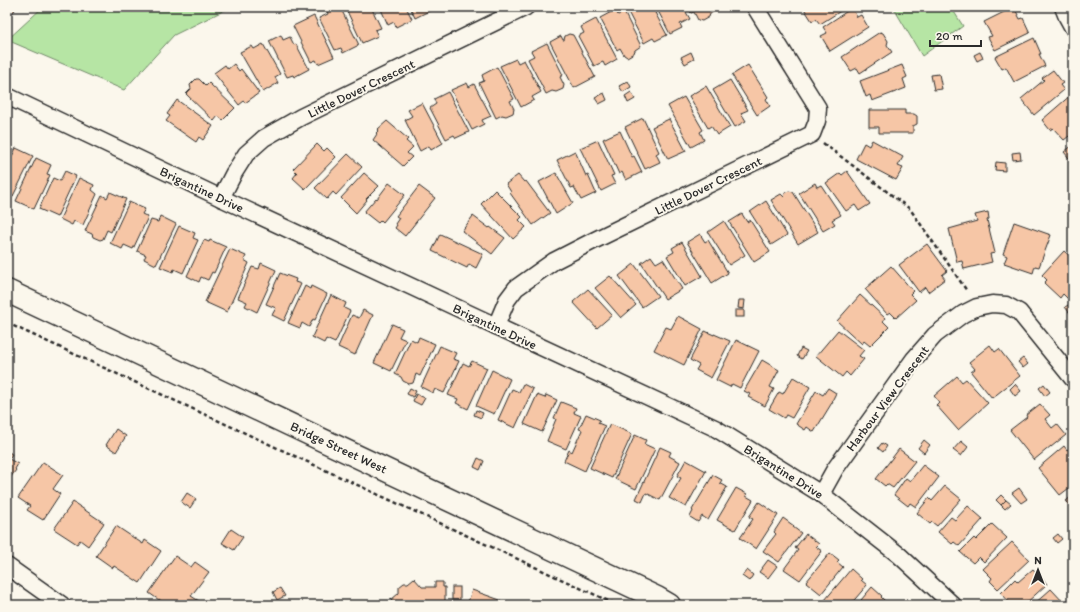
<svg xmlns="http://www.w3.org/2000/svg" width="1080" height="612" font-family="Itim,sans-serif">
<rect width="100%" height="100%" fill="#fbf7ec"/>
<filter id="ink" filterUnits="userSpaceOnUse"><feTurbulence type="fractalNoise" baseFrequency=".025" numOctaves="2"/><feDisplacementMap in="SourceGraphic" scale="8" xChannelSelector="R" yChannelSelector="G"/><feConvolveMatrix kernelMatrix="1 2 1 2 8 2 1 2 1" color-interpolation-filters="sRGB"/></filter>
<g filter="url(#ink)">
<g fill="#b6e5a4" stroke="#708868">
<path d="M43,7h188l-57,28 -50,55 -117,-50z"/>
<path d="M893,7h58l12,19 -41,30z"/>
</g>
<g fill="#f6c6a6" stroke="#2b2b2b">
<path d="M7,7h6l-1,1 3,2 -8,9z"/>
<path d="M332,7h8l19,38 -16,8 -2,-5 -6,2 -16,-32 9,-4 -1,-4z"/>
<path d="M348,7h23l10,21 -6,2 3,6 -16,7 -15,-32 3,-1z"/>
<path d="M380,7h26l6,12 -16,8 -2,-5 -6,3z"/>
<path d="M410,7h20l1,3 -16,8z"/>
<path d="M632,7h20l15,28 -12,6 -2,-3 -9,5 -16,-31 5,-4z"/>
<path d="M656,7h27l7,12 -10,5 2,4 -12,6z"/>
<path d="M688,7h26l2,3 -6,4 -1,3 -7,4 -4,-1 -4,-8 -3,1z"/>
<path d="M803,7h44l-27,17 -4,-5 -4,2z"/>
<path d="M1014,7l6,12 3,-1 7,15 -35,17 -7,-13 4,-1 -8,-14z"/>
<path d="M852,8l5,9 4,-2 7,12 -38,24 -9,-15 6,-3 -4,-6z"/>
<path d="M615,10l3,5 6,-3 17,34 -6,4 -1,3 -7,4 -3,-2 -4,-7 -3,2 -17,-32z"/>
<path d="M314,16l20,41 -16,7 -2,-4 -5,2 -18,-36z"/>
<path d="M596,19l21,40 -12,7 -2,-4 -9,4 -16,-30 6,-3 -3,-6z"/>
<path d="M880,32l3,1 5,8 -1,4 5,7 -32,21 -3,-5 -6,3 -9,-14z"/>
<path d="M569,34l4,1 22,42 -21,11 -24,-46 11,-6 2,4h1l1,-4z"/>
<path d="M281,35l2,5 7,-3 4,8 2,-1 13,25 -15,8 -1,-2 -6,2 -18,-36z"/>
<path d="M1034,38l7,16h-2l6,12 -31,16 -8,-15 -4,2 -7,-12z"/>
<path d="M547,43l16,32 -3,2 4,8 -1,4 -7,3 -4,-1 -6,3 -18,-35 6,-3 -3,-5z"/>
<path d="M263,44l17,30 -5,3 3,6 -15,9 -23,-40 12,-6 2,3z"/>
<path d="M691,52l3,7 -9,5 -4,-7z"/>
<path d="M980,52l3,6 -6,3 -3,-6z"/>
<path d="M516,59l2,4 6,-3 17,32 -9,5 2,3 -13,7 -21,-41z"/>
<path d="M234,64l5,7 2,-2 18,24 -14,10 -1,-2 -5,4 -25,-32 11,-8 3,4z"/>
<path d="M748,65l20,32 -2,2 4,7 -13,9 -25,-40z"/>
<path d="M902,65l5,12 -4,2 3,9 -34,13 -2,-6 -4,2 -6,-16z"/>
<path d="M497,67l17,32 -4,2 4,8 -1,4 -7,3 -4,-1 -6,3 -17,-35 5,-2 -2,-6z"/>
<path d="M1053,70l10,13 -3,2 4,5 -30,25 -13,-16 23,-19 -2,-2z"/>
<path d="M939,74l3,15 -8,1 -3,-15z"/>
<path d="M196,79h3l7,7 3,-3 26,25 -12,12 -5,-4 -4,5 -28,-27 5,-5 -1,-4z"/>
<path d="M730,80l18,30 -7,3 5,8 -11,6 -22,-37z"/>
<path d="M628,81l3,6 -8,5 -4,-6z"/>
<path d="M467,83l2,4 5,-3 17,32 -9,4 2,4 -12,6 -21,-40z"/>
<path d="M706,86l24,41 -13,8 -6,-9 -3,2 -19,-32z"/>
<path d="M448,92l21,40 -13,6 -2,-3 -8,4 -16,-31 6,-4 -2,-5z"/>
<path d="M631,92l4,7 -7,4 -3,-7z"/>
<path d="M604,93l3,7 -8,4 -4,-6z"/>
<path d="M1072,94l1,1v38l-9,7 -11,-12 -3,2 -8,-10z"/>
<path d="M684,97l19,33 -3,2 4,8 -13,7 -23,-41z"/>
<path d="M177,100l36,26 -10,14 -4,-3 -3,5 -30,-21 4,-5 -3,-2z"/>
<path d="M422,103l21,40 -12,7 -2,-4 -9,5 -15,-31 7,-4 -4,-6z"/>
<path d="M869,110h36v4h9l3,2v8l-4,2v7h-34v-6h-10z"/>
<path d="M643,118l16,34 -3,2 4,8 -15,7 -20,-42z"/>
<path d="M669,119l17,32 -18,8 -16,-32z"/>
<path d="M387,121l21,18 -2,2 7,6 -6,6 5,4 -9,9 -30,-26 4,-6 -1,-1 3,-3 -1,-1z"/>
<path d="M620,131l12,26 2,-1 8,16 -16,8 -4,-8 -3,2 -16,-35z"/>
<path d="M598,140l16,35 -3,1 4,8 -14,7 -21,-43z"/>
<path d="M872,140l31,17 -5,9 5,2 -7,12 -40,-21 8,-16 5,3z"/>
<path d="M317,144l7,7 3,-3 9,9 -31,32 -12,-11 4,-5 -4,-4z"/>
<path d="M1073,145v18l-9,-11z"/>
<path d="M16,148l17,8 -21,42 -5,-2v-29z"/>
<path d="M575,151l11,25 2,-1 8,18 -15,7 -7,-13 -3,1 -14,-28z"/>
<path d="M1020,152l1,7 -8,1 -1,-7z"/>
<path d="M348,154l14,13 -26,28 -3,-3 -6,7 -12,-11z"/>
<path d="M36,158l15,7 -4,9 3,1 -16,34 -18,-8z"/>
<path d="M996,162l9,1v8l-10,-1z"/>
<path d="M65,171l11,5 -19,41 -18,-8 14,-31 7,3z"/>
<path d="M847,171l23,33 -11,7 -4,-6 -9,6 -20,-28 14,-10 2,2z"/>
<path d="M364,173l15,13 -13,13 1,1 -11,13 -15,-15z"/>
<path d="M556,173l17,30 -17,11 -17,-32z"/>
<path d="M518,175l6,7 2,-1 24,32 -17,12 -23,-32 1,-1 -5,-8z"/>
<path d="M79,178l15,7 -2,5 5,4 -14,31 -9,-4 -2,4 -12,-6z"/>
<path d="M389,183l16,12 -22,27 -2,-2 -3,3 -14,-11 12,-14 1,1z"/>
<path d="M815,183l2,4 4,-2 20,30 -9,5 3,4 -12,7 -24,-38z"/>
<path d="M419,186l16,12 -30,38 -10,-8 2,-3 -2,-1 4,-6 -3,-2z"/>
<path d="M495,190l27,27 -3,3 7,7 -13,12 -32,-35z"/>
<path d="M789,191l4,1 25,40 -20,12 -27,-44 10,-6 3,3 1,-4z"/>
<path d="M110,192l16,7 -15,33 -4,-2 -4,9 -3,1 -7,-3 -1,-3 -7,-3 17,-36 5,3z"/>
<path d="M766,201l21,34 -16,10 -21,-33z"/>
<path d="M129,202l16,7 -3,5 6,3 -15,32 -9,-4 -2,4 -12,-6z"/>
<path d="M988,212l1,7 -2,1 8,33 -5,1 2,8 -28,7 -2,-8 -5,1 -8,-33 28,-8 -2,-6z"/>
<path d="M742,214l5,8 3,-2 20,32 -16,10 -25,-40z"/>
<path d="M160,216l16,8 -20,41 -12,-6 2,-4 -9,-4 14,-31 7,2z"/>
<path d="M473,216l16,12 1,-1 15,11 -13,16 -30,-23z"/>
<path d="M724,221l21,34 -16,10 -21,-33z"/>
<path d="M1014,222l37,13 -12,32 -4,-1 -2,7 -29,-10 3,-7 -4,-2z"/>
<path d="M179,226l16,7 -2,5 5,2 -15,33 -9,-4 -1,3 -13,-5z"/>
<path d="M440,234l43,20 -7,14 -7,-4 -2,4 -35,-17z"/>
<path d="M700,234l5,8 3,-2 20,33 -16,10 -25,-41z"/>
<path d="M204,240l5,2 1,-2 16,7 -12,26 -2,-1 -4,8 -7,-3 -2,5 -12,-6z"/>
<path d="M682,242l20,34 -17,10 -18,-30 7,-4 -2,-4z"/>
<path d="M927,244l20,27 -5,4 3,4 -17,13 -3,-5 -6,5 -20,-27z"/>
<path d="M230,249l16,7 -2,4 5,3 -22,49 -22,-10z"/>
<path d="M1064,251l9,8v35l-5,5 -5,-5 -3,4 -16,-15 3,-3 -5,-5z"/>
<path d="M651,256l5,7 7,-4 19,30 -17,10 -24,-36z"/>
<path d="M261,263l15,7 -19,42 -12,-6 2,-4 -9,-4 14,-31 7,2z"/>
<path d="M634,264l24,32 -16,11 -23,-31z"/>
<path d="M891,266l22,25 -3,3 6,6 -20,18 -6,-6 -3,2 -22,-25z"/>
<path d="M280,273l16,6 -1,3 6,2 -17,37 -12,-6 4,-7 -10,-4z"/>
<path d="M610,276l26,29 -15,13 -26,-30z"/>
<path d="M305,286l5,3 1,-3 16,8 -12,26 -2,-1 -4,8 -7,-4 -2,5 -12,-5z"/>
<path d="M588,289l24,26 -15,13 -24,-26z"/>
<path d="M331,295l15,8 -2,5 6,3 -15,32 -9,-4 -2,4 -12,-6z"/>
<path d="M860,295l25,23 -2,3 6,6 -19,19 -6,-5 -2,3 -25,-23z"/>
<path d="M739,300h6l-1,9 -6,-1z"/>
<path d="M1073,302v15l-8,-10z"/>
<path d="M363,310l10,5 -18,40 -17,-8 14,-32 7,3z"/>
<rect x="735" y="310" width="9" height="7"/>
<path d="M678,316l24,13 -18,36 -30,-15 12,-23 5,2z"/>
<path d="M392,324l11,5 -4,8 7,3 -15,31 -17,-8z"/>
<path d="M838,330l26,20 -5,6 5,3 -14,17 -4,-4 -4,5 -26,-21z"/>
<path d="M705,331l9,4v-1l16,7 -19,37 -15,-8 3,-5 -9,-5z"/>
<path d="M419,337l16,7 -15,32 -4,-2 -3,9 -4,1 -6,-3 -2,-4 -6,-3 16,-35 6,3z"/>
<path d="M736,340l23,11 -19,37 -8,-4 -2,3 -14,-7z"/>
<path d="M990,345l5,7 4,-3 21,27 -28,22 -21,-26 4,-3 -6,-7z"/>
<path d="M440,346l16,7 -3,6 6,2 -15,32 -9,-4 -2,4 -12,-6z"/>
<path d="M801,348l6,3 -5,8 -5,-3z"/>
<path d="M1023,358l5,6 -5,4 -5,-6z"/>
<path d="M762,360l17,10 -9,17 4,2 -9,17 -17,-9 2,-3 -6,-3z"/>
<path d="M472,361l15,7 -19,41 -12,-6 2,-4 -10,-4 15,-32 6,3z"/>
<path d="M492,370l18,9 -16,35 -18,-8z"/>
<path d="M957,376l5,6 4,-3 22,24 -30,27 -22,-25 3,-3 -5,-6z"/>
<path d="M793,377l17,10 -18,31 -6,-3 -2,3 -15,-9 10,-17 4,2z"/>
<path d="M523,384l10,5 -18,39 -17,-8 14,-31 7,3z"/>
<path d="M1015,384l6,7 -6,5 -5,-7z"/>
<path d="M1044,384l6,8 -5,4 -6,-8z"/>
<path d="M410,388l6,3 -3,6 -6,-3z"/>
<path d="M828,388l8,5 -4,8h1l-19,31 -7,-5 -2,3 -9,-6 20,-33 7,4z"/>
<path d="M416,394l9,4 -4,7 -8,-4z"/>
<path d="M537,395l8,3 1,-3 11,5 -15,32 -18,-8z"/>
<path d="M561,402l15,6 -2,5 7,3 -15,33 -19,-8 9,-22 -2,-1z"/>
<path d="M1040,404l10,11 -5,4 7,9 5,-4 9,11 -15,12v-1l-17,14 -24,-30 17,-13 -1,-2z"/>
<path d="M476,410l7,3 -2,5 -7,-3z"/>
<path d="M586,414l14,6 -2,3 7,3 -20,45 -21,-10 5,-11 3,2 10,-22 -3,-1z"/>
<path d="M610,424l22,10 -20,44 -22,-10z"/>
<path d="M116,429l10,7 -10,16 -10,-7z"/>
<path d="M635,435l11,5 -2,4 11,5 -19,40 -21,-10z"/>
<path d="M924,440l6,5 -6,8 -6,-5z"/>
<path d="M961,441l7,6 -7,9 -8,-6z"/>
<path d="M882,443l5,3 -4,6 -5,-4z"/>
<path d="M1073,445v40l-13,10 -22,-27 26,-22 3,4z"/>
<path d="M660,447l11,5 -2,4 11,6 -20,38 -14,-7 -4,9 -6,-3z"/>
<path d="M899,449l16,12 -22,27 -6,-4 -2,2 -9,-7z"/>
<path d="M7,451l5,3 -3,5 9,5 -3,5 1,1 -9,12z"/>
<path d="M478,458l6,3 -4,9 -6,-3z"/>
<path d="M686,460l20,11 -20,36 -17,-9 12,-20 -4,-2z"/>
<path d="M43,462l20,13 -10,14 7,5 -17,26 -16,-10 3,-4 -12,-8z"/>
<path d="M923,465l16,12 -23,30 -6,-4 -2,3 -14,-11 12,-17 4,3z"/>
<path d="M713,475l9,5 -2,3 7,4 -19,33 -6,-4 -4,6 -8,-5 3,-6 -1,-1z"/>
<path d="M945,486l16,13 -24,27 -5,-4 -2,2 -13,-11 12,-15 3,3z"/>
<path d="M736,488l11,6 -1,2 7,4 -18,30 -18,-10z"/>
<path d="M1019,488l8,11 -6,4 -9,-10z"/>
<path d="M187,493l9,6 -6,9 -9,-6z"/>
<path d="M1001,495l5,5 -5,5 -5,-5z"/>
<path d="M1073,495v15l-7,-9z"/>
<path d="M1006,500l5,4 -6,5 -4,-4z"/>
<path d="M73,502l31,21 -16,23 -8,-6 -3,4 -23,-15z"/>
<path d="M759,502l19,13 -22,34 -16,-11 13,-19 -4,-2z"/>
<path d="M968,506l15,13 -24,27 -5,-4 -2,2 -14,-12 13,-15 4,3z"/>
<path d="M783,518l11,8 -1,1 8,6 -22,29 -16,-11 13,-17 -2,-2z"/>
<path d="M992,524l15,14 -23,24 -5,-5 -6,6 -13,-11 14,-14 2,2z"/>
<path d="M116,526l27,18 2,-4 16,11 -21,32 -26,-17 -1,2 -17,-12z"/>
<path d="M231,529l12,8 -9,13 -12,-7z"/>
<path d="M806,534l13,10 -3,3 6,4 -22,29 -16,-11 14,-19 -3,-2z"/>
<path d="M1058,534l4,5 -5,4 -4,-5z"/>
<path d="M1012,542l17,18 -31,29 -8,-8 2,-3 -9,-9z"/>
<path d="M830,553l9,7 -2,2 6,5 -22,27 -15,-12z"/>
<path d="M175,556l16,11 4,-5 14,10 -18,24 8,5 -3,4h-30l-7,-6v1l-10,-7z"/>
<path d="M768,560l9,6 -9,12 -9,-6z"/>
<path d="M851,569l11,10 -1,1 6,5 -17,20h-18l-7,-5z"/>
<path d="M1033,569l14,15 -23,21h-8l-1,-1 -3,1 -11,-12 14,-14 3,3z"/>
<path d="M747,570l6,5 -4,6 -7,-5z"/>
<path d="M414,578l8,9h13v-5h8v5h2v18h-17v-3h-3v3h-30l-4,-5 8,-7v-6l5,-4h4z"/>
<rect x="452" y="587" width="8" height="13"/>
<path d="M872,587l10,9 -1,1 7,7 -1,1h-27l3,-3 -2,-2z"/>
<path d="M280,588l5,8 -8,4 -4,-8z"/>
<path d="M1051,589l14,15 -2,1h-30z"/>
<path d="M472,590l28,10 -1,5h-32z"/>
</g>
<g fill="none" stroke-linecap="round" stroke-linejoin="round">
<defs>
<g id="minor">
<path d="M1063,7l4,10 6,11"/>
<path d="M7,96l214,102 494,230 106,66 78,61 54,50"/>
<path d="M221,198l13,-25 12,-19 18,-16 37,-21 225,-110"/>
<path d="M496,326l11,-26 9,-12 38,-27 41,-21 217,-106 5,-13 1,-13 -63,-101"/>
<path d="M821,494l14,-25 79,-110 21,-24 28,-21 14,-7 15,-3 14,1 13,7 54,67"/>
<path d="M7,566l55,39"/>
</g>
<path id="secondary" d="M7,291l650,307 12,7"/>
</defs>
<use href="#minor" stroke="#2b2b2b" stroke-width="19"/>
<use href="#secondary" stroke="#2b2b2b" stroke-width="25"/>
<g stroke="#2b2b2b" stroke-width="2.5" stroke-dasharray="4 3" stroke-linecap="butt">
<path d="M823,143l87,66 57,82"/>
<path d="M7,323l610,282"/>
</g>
<use href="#minor" stroke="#fbf7ec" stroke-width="16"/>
<use href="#secondary" stroke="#fbf7ec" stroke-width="22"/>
</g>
</g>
<g text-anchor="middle" stroke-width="4" stroke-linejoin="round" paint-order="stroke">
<g font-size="13" fill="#2b2b2b" stroke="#fbf7ec">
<text transform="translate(361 88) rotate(-26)" y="5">Little Dover Crescent</text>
<text transform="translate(708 185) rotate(-26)" y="5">Little Dover Crescent</text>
<text transform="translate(202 189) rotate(25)" y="5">Brigantine Drive</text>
<text transform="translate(495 326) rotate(25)" y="5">Brigantine Drive</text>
<text transform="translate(887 398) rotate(-53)" y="5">Harbour View Crescent</text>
<text transform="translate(339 447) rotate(25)" y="5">Bridge Street West</text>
<text transform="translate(784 471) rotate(32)" y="5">Brigantine Drive</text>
</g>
</g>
<rect width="1080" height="612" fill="none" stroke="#fbf7ec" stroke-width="24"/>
<rect x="12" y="12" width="1056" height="588" fill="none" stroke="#2b2b2b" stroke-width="1.5" filter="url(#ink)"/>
<g transform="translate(1038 570)" stroke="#fbf7ec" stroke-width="3" paint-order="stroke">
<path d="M0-3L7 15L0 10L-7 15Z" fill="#2b2b2b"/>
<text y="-6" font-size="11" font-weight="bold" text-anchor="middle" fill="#2b2b2b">N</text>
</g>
<path d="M930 40v6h51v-6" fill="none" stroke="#2b2b2b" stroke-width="2"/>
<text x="936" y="40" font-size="12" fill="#2b2b2b" stroke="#fbf7ec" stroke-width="3" paint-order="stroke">20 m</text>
</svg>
